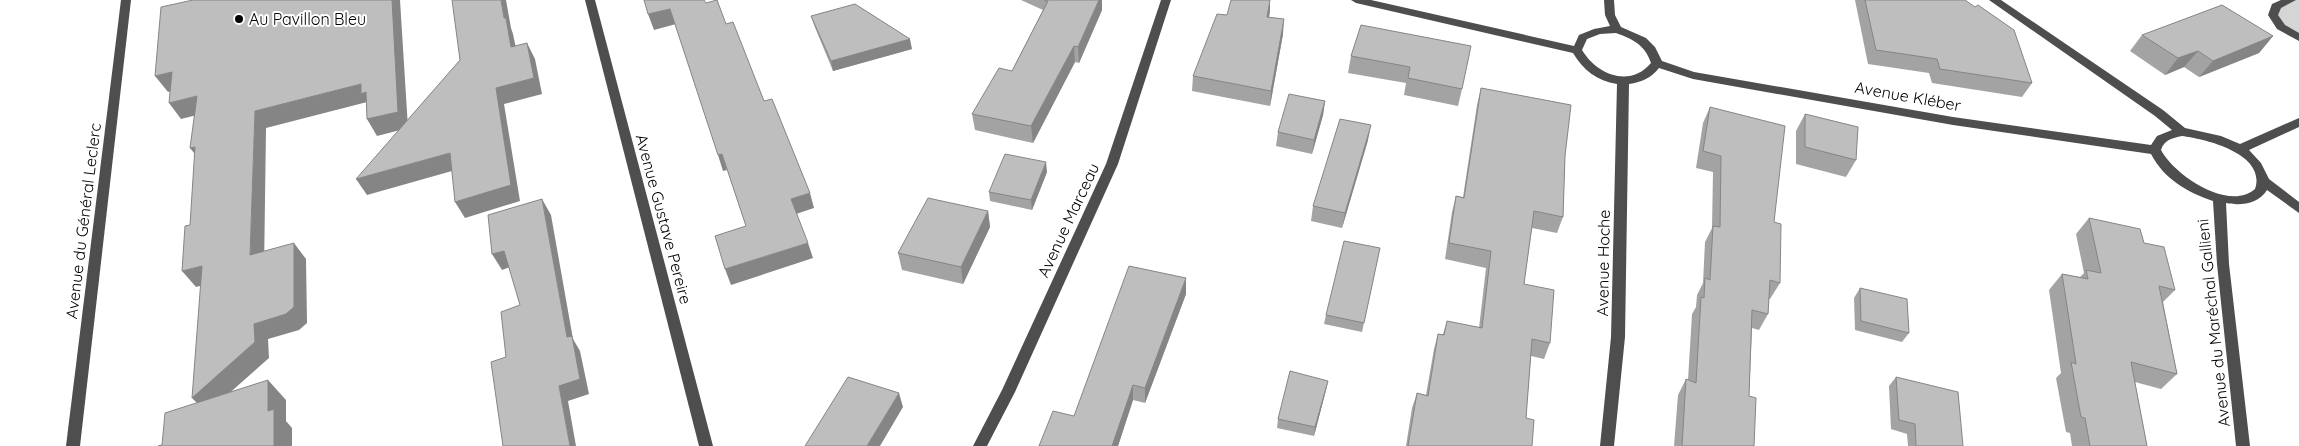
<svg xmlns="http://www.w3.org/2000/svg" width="2299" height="446" font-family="Quicksand,sans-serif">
<rect width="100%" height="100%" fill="#fff"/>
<path fill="#d5d5d5" d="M2291,0h8v38l-18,-11 -8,-17z"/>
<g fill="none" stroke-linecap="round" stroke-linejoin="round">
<g fill="#4e4e4e" fill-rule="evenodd">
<path d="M121,0h10l-51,446h-14z"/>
<path d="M585,0h10l118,446h-14z"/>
<path d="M1161,0h10l-53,164 -103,228 -28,54h-14l29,-56 104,-226z"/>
<path d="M1351,0h20l203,46 5,-11 15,-6 16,-3 -5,-11 -1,-15h10l1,15 6,12 25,11 9,9 7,14 32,11 259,45 198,28 6,-9 15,-6 -17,-14 -166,-116h12l162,110 22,18 36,8 19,8 59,-26v9l-50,23 12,13 8,16 30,23v11l-32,-23c-8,14 -27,16 -41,13l3,61 21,182h-14l-19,-182 -4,-63c-26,-9 -49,-22 -62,-47l-198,-29 -260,-46 -34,-11c-8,10 -17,14 -30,16l-4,253 -11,109h-14l11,-109 6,-253c-20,-3 -34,-14 -44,-31l-217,-50zM1616,33c17,6 29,12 35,30 -21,25 -54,12 -69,-13l5,-11 13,-5zM2182,136c24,3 85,18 73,53 -26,23 -81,-14 -94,-39 3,-10 11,-12 21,-14z"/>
<path d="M2281,0h15l-15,8 -3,7 7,10 14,8v8l-22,-12 -9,-14 4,-11z"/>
</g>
</g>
<g fill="#a3a3a3">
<path d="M1021,0h81v10l-23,53 -4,-1 -42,81 -58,-13 -3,-16 40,-43 31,-61z"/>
<path d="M1855,0h110l67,83 -10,14 -90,-14 -3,-10 -61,-9z"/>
<path d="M1270,11l-1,6 14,17 -13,72 -78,-15 1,-15 34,-61z"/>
<path d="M811,16l101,33 -79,22 -19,-46z"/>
<path d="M1361,25l101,64 -4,17 -54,-11 2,-12 -58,-10 3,-17z"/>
<path d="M2142,35l131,1 -14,17 -60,24 -15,-10 -19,8 -35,-24z"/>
<path d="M1481,88l84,68 -2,61 -6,16 -25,-5 -8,56 26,59 -6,16 -13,-3 -5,62 6,28h-126l6,-38 5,-15 9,2 8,-46 4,-15h5l4,-13 32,7 7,-60 -41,-9 7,-47 4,-16 7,1 14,-92z"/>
<path d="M1325,101l-2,14 -11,39 -36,-8 2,-14z"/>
<path d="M1710,107l64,115 6,61 -10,16h-1l-1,15 -9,16 -7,-2 -3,68 5,50h-80l4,-51 8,-16 2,1 4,-66 4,-7 1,-12 6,-12 2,-41 7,-14 1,-56 -17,-4 7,-45z"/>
<path d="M1805,114l51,46 -10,17 -50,-13v-33z"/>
<path d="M1368,140l-26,88 -31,-7 2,-15z"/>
<path d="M1047,172l-15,38 -42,-9 -1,-9z"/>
<path d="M988,211l2,16 -27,57 -61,-14 -4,-17z"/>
<path d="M2089,218l55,25 31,47 -12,12 14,72 -16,15 -26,-7 12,64h-75l-2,-13 -4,-1 -10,-54 5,-5 -12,-83 13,-16 18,3 4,-4 -8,-39z"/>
<path d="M1380,248l-18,84 -38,-8 2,-9z"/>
<path d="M1860,288l49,45 -7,9 -47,-12 -1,-32z"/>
<path d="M1186,294l-41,109 -12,-3 -15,46h-79l35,-30z"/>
<path d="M1896,377l67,69h-55l-1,-12 -16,-5 -2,-43z"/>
<path d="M1328,381l-2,9 -12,46 -37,-8 1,-9z"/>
</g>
<g fill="#858585">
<path d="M392,0h8l8,128 -31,8 -10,-17z"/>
<path d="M501,0h5l5,28 2,6 6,29 -8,-16 -7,-29z"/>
<path d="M1099,0h3v10l-23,53 -1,-16z"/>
<path d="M1270,0v11l-4,21 1,-15z"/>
<path d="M670,9l6,15 -22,6 -6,-16z"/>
<path d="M1284,19l-1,15 -13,72 1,-15z"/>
<path d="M2273,36l-14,17 -60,24 14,-16z"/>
<path d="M910,39l2,10 -79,22 -2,-10z"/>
<path d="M527,43l8,16 7,35 -38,10 16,97 -55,17 -10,-16 41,-114z"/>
<path d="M1074,46l1,16 -42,81 -2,-17z"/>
<path d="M2198,51l-14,16 -19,8 13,-17z"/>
<path d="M172,72l13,16 -17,4 -13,-16z"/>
<path d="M361,84l10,17 -105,27 -2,144 -14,-17 5,-144z"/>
<path d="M197,96l12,16 -28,7 -12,-16z"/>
<path d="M1325,101l-2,14 -11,39 2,-14z"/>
<path d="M1371,125l-3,15 -26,88 3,-15z"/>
<path d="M195,147l8,17 -13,-16z"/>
<path d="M450,153l9,16 -92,26 -11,-16z"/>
<path d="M722,154l5,16 -4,1 -5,-16z"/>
<path d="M1046,162l1,10 -15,38 -1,-10z"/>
<path d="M810,193l4,15 -18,6 -5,-15z"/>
<path d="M542,199l9,16 22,124 7,12 9,43 -21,7 8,45h-6l-11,-60 8,-49z"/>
<path d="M988,211l2,16 -27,57 -2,-17z"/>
<path d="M294,243l12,16 1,64 -8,7 -31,9 1,19 -62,55 -15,-15z"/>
<path d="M808,243l5,15 -82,27 -6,-16z"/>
<path d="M504,251l9,15 -11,4 -10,-16z"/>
<path d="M202,266l14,16 -20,5 -14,-16z"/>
<path d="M1186,278v16l-41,109v-15z"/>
<path d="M268,380l18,20v21l6,7v18h-18l-6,-35z"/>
<path d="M1328,381l-2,9 -12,46 1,-9z"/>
<path d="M1133,385v15l-15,46h-6z"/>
<path d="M899,393l4,14 -23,39h-13z"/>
</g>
<g fill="#bebebe" stroke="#858585">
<path d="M193,0h199l6,112 -31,7 -1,-27 -5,2v-10l-106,27 -5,144 44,-12v64l-8,7 -32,10 1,18 -63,56 10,-132 -20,5 3,-45 5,-1 5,-78 -5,1 7,-52 -28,7 3,-31 -17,4 6,-69z"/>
<path d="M452,0h49l3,18h2l5,29 16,-4 7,35 -38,10 15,97 -56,17 -5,-49 -94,26 104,-119z"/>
<path d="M644,0h60l2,3 11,-3 9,24 7,-2 31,79 8,-2 38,94 -19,6 17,44 -83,26 -10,-33 31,-10 -24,-72 -4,1 -48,-146 -22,5z"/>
<path d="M1045,0h54l-21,47 -4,-1 -43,80 -59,-12 27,-46 13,3 36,-70h-3z"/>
<path d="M1231,0h39l-3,17 17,2 -13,72 -78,-15 24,-62 10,1z"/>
<path d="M1865,0h100l10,7 3,-2 36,25 18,53 -92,-14 -3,-10 -61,-9z"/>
<path d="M855,4l55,35 -79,22 -20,-45z"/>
<path d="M2222,5l51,31 -60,25 -15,-10 -20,7 -36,-23z"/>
<path d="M1361,25l110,21 -9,43 -54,-11 2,-11 -59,-11z"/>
<path d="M1481,88l90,17 -6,51 -2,61 -29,-6 -10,73 30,6 -4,53 -18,-4 -6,79 8,2 -2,26h-124l9,-53 11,3 10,-62 6,1 3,-14 35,7 9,-77 -42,-8 7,-47 8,2z"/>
<path d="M1289,94l36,7 -11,39 -36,-8z"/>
<path d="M1710,107l75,19 -11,96 7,2 -1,59 -10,-3 -2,34 -16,-4 -3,86 7,2 -2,48h-72l4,-67 10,4 5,-86 3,1 1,-20 5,2 3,-54 7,1 1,-71 -18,-5z"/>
<path d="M1805,114l53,13 -2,33 -51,-13z"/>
<path d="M1340,119l31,6 -26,88 -32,-7z"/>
<path d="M1005,154l41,8 -15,38 -42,-8z"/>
<path d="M928,198l60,13 -27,56 -63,-14z"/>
<path d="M542,199l25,138 5,-1 8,43 -21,7 11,60h-67l-12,-84 15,-5 -5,-45 19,-7 -16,-54 -12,3 -4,-39z"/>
<path d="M2089,218l51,11 4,14 20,4 11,43 -16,-4 18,88 -46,-12 16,84h-57l-5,-28 -4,-1 -10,-55 5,2 -14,-90 26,5 -2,-9 15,3z"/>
<path d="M1344,241l36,7 -16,75 -38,-8z"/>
<path d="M1129,266l57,12 -41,110 -12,-3 -21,61h-73l14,-35 21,5z"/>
<path d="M1860,288l47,11 2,34 -48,-12z"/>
<path d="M1290,371l38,10 -13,46 -37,-8z"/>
<path d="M848,377l51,16 -32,53h-62z"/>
<path d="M1896,377l62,15 5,54h-47l-1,-22 -16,-4z"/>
<path d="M268,380v31l6,-2v37h-116l4,-1 3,-32z"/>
</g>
<circle fill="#000" stroke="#fff" stroke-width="2" cx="239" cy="19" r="5"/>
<g text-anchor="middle" stroke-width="4" stroke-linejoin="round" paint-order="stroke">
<g font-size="16" fill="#000" stroke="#fff" text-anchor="start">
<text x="249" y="25">Au Pavillon Bleu</text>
</g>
<g font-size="16" fill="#000" stroke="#fff">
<text transform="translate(1908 96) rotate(10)" y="6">Avenue Kléber</text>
<text transform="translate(664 219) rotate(75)" y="6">Avenue Gustave Pereire</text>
<text transform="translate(1068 220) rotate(-65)" y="6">Avenue Marceau</text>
<text transform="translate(83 221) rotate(-83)" y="6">Avenue du Général Leclerc</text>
<text transform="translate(1603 263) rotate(-89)" y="6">Avenue Hoche</text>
<text transform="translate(2213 323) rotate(-96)" y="6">Avenue du Maréchal Gallieni</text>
</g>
</g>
</svg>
